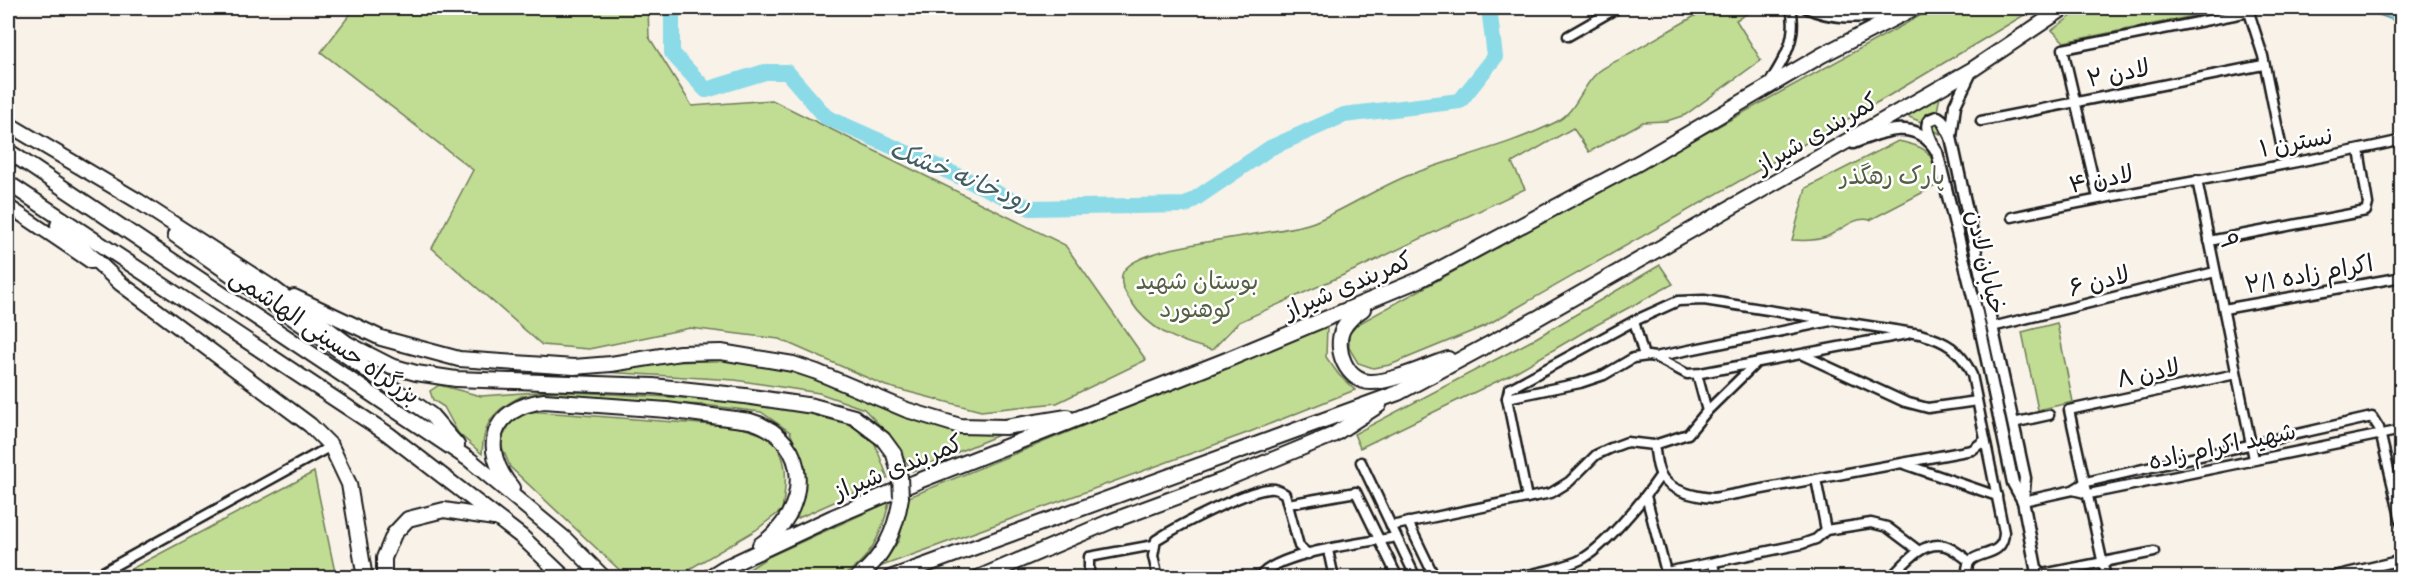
<svg xmlns="http://www.w3.org/2000/svg" width="2409" height="585" font-family="Dekko,'Playpen Sans Arabic',sans-serif">
<rect width="100%" height="100%" fill="#f8f2e9"/>
<filter id="ink" filterUnits="userSpaceOnUse"><feTurbulence type="fractalNoise" baseFrequency=".0167" numOctaves="2"/><feDisplacementMap in="SourceGraphic" scale="12" xChannelSelector="R" yChannelSelector="G"/><feConvolveMatrix kernelMatrix="1 2 1 2 8 2 1 2 1" color-interpolation-filters="sRGB"/></filter>
<g filter="url(#ink)">
<g fill="#c1dc93" stroke="#6e7c58" stroke-width="1.5">
<path d="M355,8h293l1,29 43,69 80,-6 293,145 81,115 -89,43 -76,8 -95,-25 -107,-47 -89,-11 -101,21 -47,-4 -110,-97 41,-78 -152,-118z"/>
<path d="M1709,8h48l-21,12 25,40 -76,55 -18,6 -24,1 -54,30 -16,-24 -61,35 13,26 -166,79 -120,54 -27,28c-34,-9 -62,-18 -82,-50 -5,-8 -10,-15 -8,-25 8,-33 159,-39 192,-53 32,-13 61,-33 93,-46 49,-19 102,-30 149,-54 20,-10 25,-34 40,-48 8,-8 22,-13 31,-19 28,-16 55,-32 82,-47z"/>
<path d="M1934,8h102l-151,90 -400,228 -95,39 -17,3 -15,-5 -9,-15v-14l9,-10z"/>
<path d="M2083,8h138l2,2 -159,32 -12,-12z"/>
<path d="M1940,96l-3,15 3,23 -21,-13 -15,-6z"/>
<path d="M1898,141c33,7 34,12 41,43l-69,36c-17,-4 -29,11 -44,17 -11,4 -22,4 -34,3l14,-52z"/>
<path d="M1660,265l13,19 -84,45 -77,45 -152,74 -6,-14 175,-92z"/>
<path d="M2057,323l16,79 -35,8 -16,-78z"/>
<path d="M1327,326l-1,31 13,18 16,15 -108,43 -365,133 17,-26 10,-43z"/>
<path d="M730,360c25,5 54,6 77,15 66,25 118,58 192,60l-87,36 -20,-33 -28,-29 -45,-16 -84,-13 -131,-8 71,-10z"/>
<path d="M439,385l42,11 71,-5 194,10 80,14 29,9 17,12 16,42 -92,41 7,-19 2,-31 -15,-37 -29,-20 -57,-7 -182,-9c-28,14 -39,26 -40,58l-24,-21 -14,-26 -11,-7 -3,-9z"/>
<path d="M528,411l213,16c8,4 20,6 27,11 23,15 18,49 14,72l-26,20 -80,47h-49l-117,-110 -10,-25 11,-20z"/>
<path d="M314,472l22,105h-220z"/>
<path d="M889,502c-6,30 -20,60 -48,75h-104l31,-20z"/>
</g>
<path fill="#8bdae7" stroke="#5f8e96" stroke-width="1.5" d="M2360,8h41v15z"/>
<g fill="none" stroke-linecap="round" stroke-linejoin="round">
<path stroke="#8bdae7" stroke-width="16" d="M672,8v45l34,37 59,-18h22l39,45 204,91 156,-3 84,-57 74,-33 116,-14 35,-44 -6,-49"/>
<defs>
<g id="minor">
<path d="M1806,8c30,14 58,9 89,7"/>
<path d="M1568,36l49,-28"/>
<path d="M1768,85c16,-25 30,-47 23,-77"/>
<path d="M1981,121l282,-56"/>
<path d="M2197,180l57,279"/>
<path d="M2098,198l-35,-149 186,-37 14,44 22,108"/>
<path d="M2012,217c129,-29 261,-47 390,-77"/>
<path d="M2209,241l157,-30 2,-7 -9,-54"/>
<path d="M2224,309l178,-32"/>
<path d="M1634,321l10,35"/>
<path d="M1992,327l223,-55"/>
<path d="M1803,355l102,47 23,6 49,-7"/>
<path d="M1655,357l176,-36"/>
<path d="M1697,374l10,37"/>
<path d="M1507,398l73,-15 24,-8 29,-17 15,-2 7,1 32,17 14,-1 206,-39"/>
<path d="M2013,423l36,-8"/>
<path d="M1654,445c2,9 2,20 6,28 7,18 37,24 54,25l258,-48 13,-10"/>
<path d="M1361,462l55,116"/>
<path d="M1904,464l93,32"/>
<path d="M1816,479l10,51"/>
<path d="M2073,490l16,4 313,-64"/>
<path d="M1646,496l20,76"/>
<path d="M1527,498l-20,-100 2,-9 125,-68 44,-20 26,-1 216,34c26,7 41,16 52,41l32,157c0,33 -44,12 -36,46"/>
<path d="M2023,501l50,-11 13,-8 286,-65 7,11 23,97"/>
<path d="M1288,504l68,-12 42,86"/>
<path d="M1408,522l27,56"/>
<path d="M1391,526l160,-33 18,-11 27,-27 15,-7 16,-6 27,3 34,-11 19,-23 47,-46"/>
<path d="M1328,550l6,28"/>
<path d="M1713,563l3,15"/>
<path d="M2038,575l116,-23"/>
<path d="M92,578l239,-132"/>
<path d="M1089,578v-21l65,-12"/>
<path d="M1158,578l-5,-22 3,-16c22,-14 87,-48 112,-51 7,-1 11,1 17,5l14,52 9,8"/>
<path d="M1259,578c16,-26 106,-35 137,-41"/>
<path d="M1517,578c20,-6 44,-9 63,-18 23,-11 65,-62 80,-84"/>
<path d="M1662,578l4,-6 136,-28 14,-5 10,-9 45,-7 16,4 32,24"/>
<path d="M1890,578c15,-14 32,-38 55,-32 8,2 18,11 25,15"/>
<path d="M2106,578l-37,-168 167,-36"/>
<path d="M2326,578l76,-18"/>
</g>
<g id="tertiary">
<path d="M1972,70l-17,35 -4,32 74,341 -2,23 15,77"/>
<path d="M1853,143c30,-12 64,-26 84,9l40,161 36,170 10,18"/>
<path d="M1933,144c-5,-11 -12,-24 5,-27l4,3 9,17"/>
</g>
<path id="secondary" d="M8,206l83,56"/>
<g id="trunk">
<path d="M8,124l130,77 136,88 74,55 43,22 25,7 40,6 197,7 92,10 68,10 41,11 29,22 11,15"/>
<path d="M8,151l462,309 95,79 39,39"/>
<path d="M8,183l380,251 134,103 43,41"/>
<path d="M58,225l62,58 190,142 21,21 18,38 16,94"/>
<path d="M175,235l256,180 26,30"/>
<path d="M294,297l87,41 78,21 115,8 37,-3 69,-11 41,-1 72,12 24,8 90,38 53,16 45,1 62,-10"/>
<path d="M1363,309c-8,5 -15,11 -20,20 -10,20 4,53 28,53 22,0 55,-16 77,-23"/>
<path d="M512,488c-33,-40 -21,-80 32,-87l123,9 83,11c64,18 60,92 10,124"/>
<path d="M384,578v-20l10,-24 14,-15 36,-9 50,8"/>
<path d="M708,578l16,-10 109,-51 83,-35 308,-121 197,-82 219,-117 182,-107 92,-47"/>
<path d="M857,578c27,-21 39,-48 44,-81"/>
<path d="M890,578l508,-185 138,-74 437,-250 91,-61"/>
<path d="M978,578l131,-56 114,-42 110,-45 46,-30"/>
</g>
</defs>
<use href="#minor" stroke="#1c1c1c" stroke-width="13"/>
<use href="#tertiary" stroke="#1c1c1c" stroke-width="15"/>
<use href="#secondary" stroke="#1c1c1c" stroke-width="16"/>
<use href="#trunk" stroke="#1c1c1c" stroke-width="18"/>
<use href="#minor" stroke="#fff" stroke-width="8"/>
<use href="#tertiary" stroke="#fff" stroke-width="10"/>
<use href="#secondary" stroke="#fff" stroke-width="12"/>
<use href="#trunk" stroke="#fff" stroke-width="14"/>
<defs>
<path id="trunk-bridge" d="M894,454l6,23 1,20"/>
</defs>
<use href="#trunk-bridge" stroke="#1c1c1c" stroke-width="18" stroke-linecap="butt"/>
<use href="#trunk-bridge" stroke="#fff" stroke-width="14"/>
</g>
</g>
<g text-anchor="middle" stroke-width="5" stroke-linejoin="round" paint-order="stroke">
<g font-size="24" fill="#1c1c1c" stroke="#fff">
<text transform="translate(2118 73) rotate(-11)" y="8">۲ لادن</text>
<text transform="translate(1817 133) rotate(-30)" y="8">کمربندی شیراز</text>
<text transform="translate(2296 142) rotate(-11)" y="8">نسترن ۱</text>
<text transform="translate(2101 179) rotate(-11)" y="8">۴ لادن</text>
<text transform="translate(2229 241) rotate(79)" y="8">۹</text>
<text transform="translate(1986 262) rotate(77)" y="8">خیابان لادن</text>
<text transform="translate(2309 274) rotate(-10)" y="8">۲/۱ اکرام زاده</text>
<text transform="translate(2099 281) rotate(-14)" y="8">۶ لادن</text>
<text transform="translate(1348 285) rotate(-23)" y="8">کمربندی شیراز</text>
<text transform="translate(325 336) rotate(34)" y="8">بزرگراه حسینی الهاشمی</text>
<text transform="translate(2148 373) rotate(-12)" y="8">۸ لادن</text>
<text transform="translate(2222 446) rotate(-12)" y="8">شهید اکرام زاده</text>
<text transform="translate(898 467) rotate(-22)" y="8">کمربندی شیراز</text>
</g>
<g font-size="24" fill="#565f46" stroke="#fff">
<text x="1892" y="184">پارک رهگذر</text>
<text x="1197" y="289">بوستان شهید<tspan x="1197" dy="28">کوهنورد</tspan></text>
</g>
<g font-size="26" font-style="italic" fill="#435e63" stroke="#fff">
<text transform="translate(961 175) rotate(22)" y="9">رودخانه خشک</text>
</g>
</g>
<rect width="2409" height="585" fill="none" stroke="#fff" stroke-width="30"/>
<rect x="15" y="15" width="2379" height="555" fill="none" stroke="#1c1c1c" stroke-width="2" filter="url(#ink)"/>
</svg>
